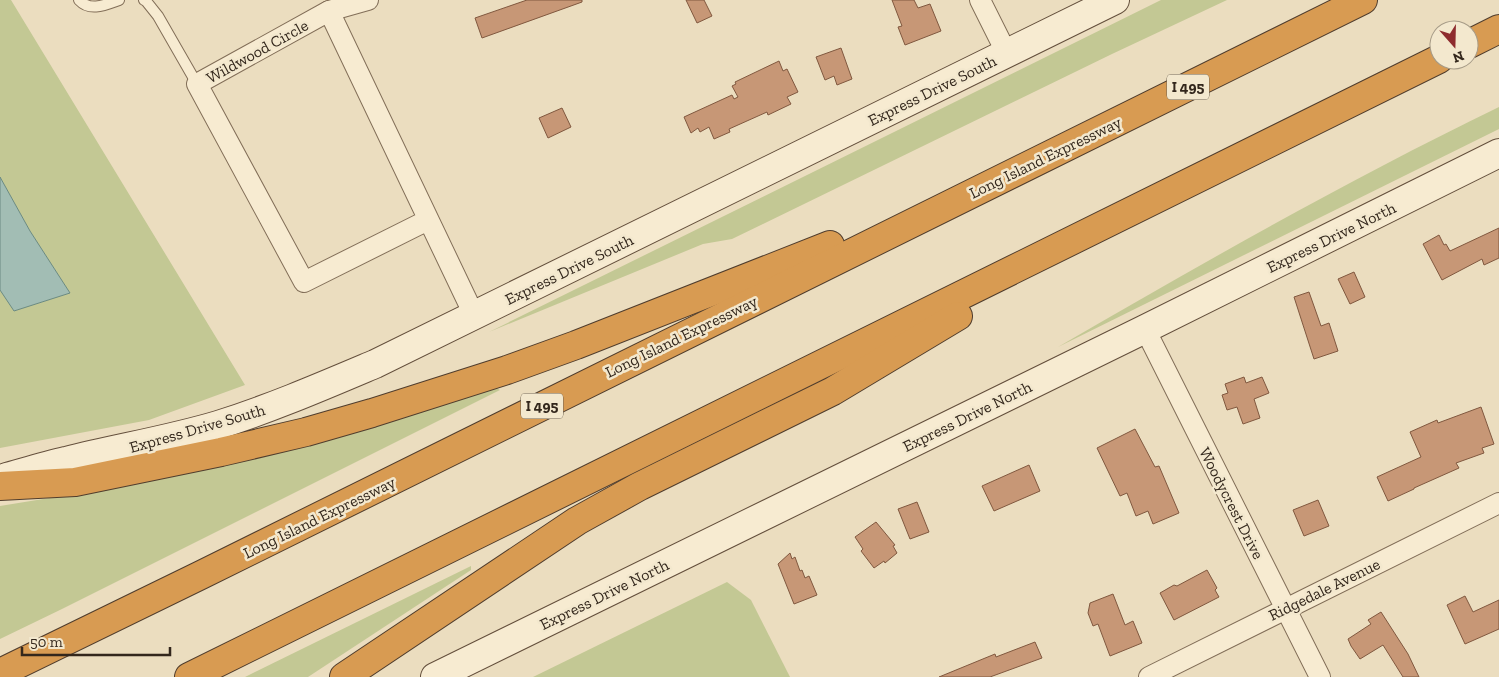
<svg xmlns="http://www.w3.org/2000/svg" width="1499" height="677" font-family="'Zilla Slab',serif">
<rect width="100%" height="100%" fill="#ebddbf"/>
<g fill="#c3c894">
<path d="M0,0h11l234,385 -96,35 -149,28v-158l14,21 56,-18 -40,-62 -30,-54z"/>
<path d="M1161,0h66l-115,54 -380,185 -29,5 -214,88z"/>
<path d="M1499,107v22l-441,218c145,-84 290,-167 441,-240z"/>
<path d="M495,387l5,3 -438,219 -62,30v-133l80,-13z"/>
<path d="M471,566v4l-163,107h-63z"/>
<path d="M727,582l24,18 39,77h-257z"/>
</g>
<path fill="#a2bdb4" stroke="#6a8a81" d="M0,177l30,54 40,62 -56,18 -14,-21z"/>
<g fill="#c79776" stroke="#80583f">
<path d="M527,0h55v2l-100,36 -7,-20z"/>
<path d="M686,0h18l8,16 -15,7z"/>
<path d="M892,0h22l4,8 12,-4 11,27 -36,14 -7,-18 4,-1z"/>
<path d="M841,48l11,31 -15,6 -3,-9 -9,4 -9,-23z"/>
<path d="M779,61l4,10 4,-2 11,23 -11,5 4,7 -23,11 -1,-3 -38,17 1,3 -16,7 -5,-12 -9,5 -2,-4 -7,5 -7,-16 48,-22 2,4 4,-2 -6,-11 4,-2 -1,-2z"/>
<path d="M562,108l9,19 -23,11 -9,-20z"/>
<path d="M1499,228v30l-15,7 -2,-6 -40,21 -19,-36 16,-9 5,10 2,-1 4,7z"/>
<path d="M1354,272l11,25 -15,7 -12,-25z"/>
<path d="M1309,292l12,34 8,-3 9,28 -24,8 -20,-62z"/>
<path d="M1244,377l2,6 16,-6 7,16 -15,6 6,19 -17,6 -6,-17 -10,3 -5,-15 6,-2 -3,-9z"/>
<path d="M1481,407l13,37 -12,4 2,5 -28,10 3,5 -45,20v1l-26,12 -11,-24 44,-20 -11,-25 27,-12 1,3z"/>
<path d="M1135,429l20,38 4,-1 20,47 -26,11 -5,-13 -12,5 -9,-23 -7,3 -23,-48z"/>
<path d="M1029,465l11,26 -46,20 -12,-25z"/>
<path d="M1318,500l11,26 -25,10 -11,-26z"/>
<path d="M917,502l12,30 -19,7 -12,-30z"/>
<path d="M876,522l19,23 -2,1 4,7 -12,10 -1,-2 -10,7 -13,-17 2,-2 -8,-12z"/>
<path d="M790,553l2,6 3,-2 5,14 2,-1 3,8 4,-2 8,19 -23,9 -16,-40z"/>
<path d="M1207,570l10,18 -2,2 4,7 -45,23 -14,-27 14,-8 3,1z"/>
<path d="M1113,594l12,31 8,-4 9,22 -32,13 -12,-32 -5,2 -5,-13 2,-10z"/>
<path d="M1465,596l8,16 26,-12v29l-34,15 -18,-39z"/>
<path d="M1381,612l27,42 11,23h-16l-20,-32 -23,14 -9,-13 -3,-7 23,-15 -3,-4z"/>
<path d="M1035,642l7,16 -52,19h-51l56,-23 1,3z"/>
</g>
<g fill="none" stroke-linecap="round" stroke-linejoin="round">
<defs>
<g id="service">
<path d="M79,0c11,12 26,5 40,0"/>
<path d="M144,0l2,1 12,15 39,68"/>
</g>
<g id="minor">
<path d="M980,0l27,54"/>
<path d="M329,11l39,-11"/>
<path d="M428,220l-124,62 -107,-198 132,-73 145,304"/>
<path d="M1145,329l175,348"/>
<path d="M1149,677l350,-174"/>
</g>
<g id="secondary">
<path d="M0,479c22,-6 44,-13 66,-18 51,-13 102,-21 152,-36 54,-17 105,-39 157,-61l740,-364"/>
<path d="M435,677l710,-348 354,-176"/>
</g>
<g id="motorway">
<path d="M1469,44l30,-15"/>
<path d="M0,486l75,-4 146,-30 85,-20 66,-19 135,-43 69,-25 254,-100"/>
<path d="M0,673l201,-98 1162,-575"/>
<path d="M189,677l1250,-618"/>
<path d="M344,677l233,-156 63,-35 193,-95 125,-75"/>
</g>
</defs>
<use href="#service" stroke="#826e58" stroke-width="12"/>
<use href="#minor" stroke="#826e58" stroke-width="22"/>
<use href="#secondary" stroke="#644f3c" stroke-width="30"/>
<use href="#motorway" stroke="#503d2d" stroke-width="30"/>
<use href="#service" stroke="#f7ebd1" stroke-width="10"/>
<use href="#minor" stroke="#f7ebd1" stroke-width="20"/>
<use href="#secondary" stroke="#f7ebd1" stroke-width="28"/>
<use href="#motorway" stroke="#d89b52" stroke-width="28"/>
</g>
<g text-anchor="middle" stroke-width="5" stroke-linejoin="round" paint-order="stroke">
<g fill="#f3e8ce" stroke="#6d6151" stroke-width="1">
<rect x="1167" y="74.5" width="42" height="25" rx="4"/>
<rect x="521" y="393.5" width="42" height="25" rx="4"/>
</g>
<g font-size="15" font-weight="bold" fill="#33271c">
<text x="1188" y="92">I 495</text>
<text x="542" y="411">I 495</text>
</g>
<g font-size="16" fill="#33271c" stroke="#f3e8ce">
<text transform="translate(257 51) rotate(-29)" y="6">Wildwood Circle</text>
<text transform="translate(932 90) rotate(-26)" y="6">Express Drive South</text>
<text transform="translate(1045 157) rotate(-26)" y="6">Long Island Expressway</text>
<text transform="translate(1331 237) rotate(-26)" y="6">Express Drive North</text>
<text transform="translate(569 269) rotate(-26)" y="6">Express Drive South</text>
<text transform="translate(681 336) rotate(-26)" y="6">Long Island Expressway</text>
<text transform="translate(967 416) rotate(-26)" y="6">Express Drive North</text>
<text transform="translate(197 428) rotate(-16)" y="6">Express Drive South</text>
<text transform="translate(1232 503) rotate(63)" y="6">Woodycrest Drive</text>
<text transform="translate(319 517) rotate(-26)" y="6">Long Island Expressway</text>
<text transform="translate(1324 589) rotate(-26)" y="6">Ridgedale Avenue</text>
<text transform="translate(604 594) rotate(-26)" y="6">Express Drive North</text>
</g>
</g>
<g transform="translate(1454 45) rotate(160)"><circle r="24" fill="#f3e8ce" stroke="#a69b87"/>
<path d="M0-4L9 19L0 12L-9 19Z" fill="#8e2c2e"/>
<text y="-8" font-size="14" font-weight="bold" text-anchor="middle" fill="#33271c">N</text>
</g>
<path d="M22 647v8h148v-8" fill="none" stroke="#33271c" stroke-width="2.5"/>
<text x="30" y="647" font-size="15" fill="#33271c" stroke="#f3e8ce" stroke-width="4" paint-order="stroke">50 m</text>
</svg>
